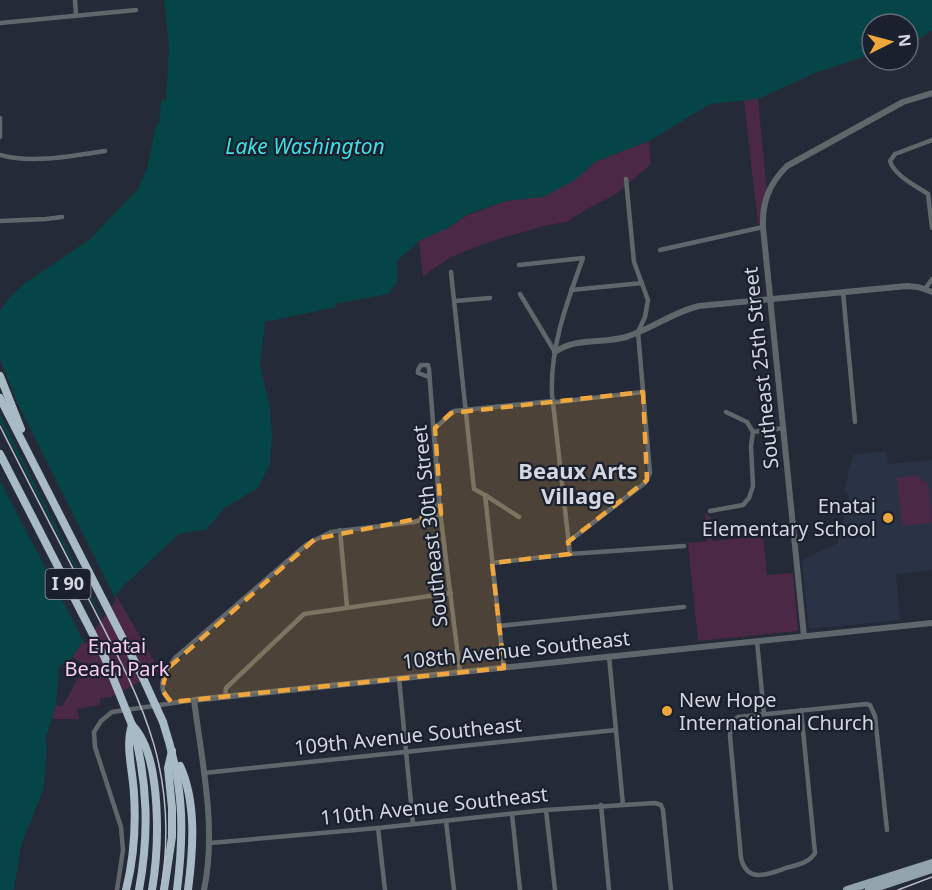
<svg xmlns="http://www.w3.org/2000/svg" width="932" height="890" font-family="'Noto Sans',sans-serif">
<rect width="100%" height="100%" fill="#242a37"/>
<path fill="#2a3346" d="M887,451l1,13 44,-4v110l-36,4 4,46 -91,9 -7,-69 36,-17 11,-49 -5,-2 9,-37z"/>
<g fill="#4b2946">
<path d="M758,99l9,94 -6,30 -3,1 -14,-124z"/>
<path d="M649,141l2,23 -35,30 -29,15 -20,13 -20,3 -58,17 -38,15 -28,19 -4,-36 29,-12 20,-13 38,-14 37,-5 32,-17 20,-17z"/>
<path d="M919,475l2,5 7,3 4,40 -30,3 -5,-48z"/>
<path d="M705,512l5,5 2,24 51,-5 4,39 26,-2 5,58 -100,10 -10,-98 19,-2z"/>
<path d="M116,595l44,76 -49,26 -11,1v7l-23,4 2,10h-27l4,-14 6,2 24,-42 -14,-8z"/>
</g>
<path fill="#064547" d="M164,0h768v30l-24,17v-23h-36v30l-57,19 -57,26 -48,5 -61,37 -54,21 -20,18 -32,17 -37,4 -38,13 -20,14 -29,13 -22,20v21l-9,12 -53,10 1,3 -71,15 -5,44 10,42 2,26 -2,30 -13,25 -33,19 -17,21 -28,5 -58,54 -49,69 -13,10 -3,38 -11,35 2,4 -3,44 -23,57 -7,45h-14v-579l8,-12 16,-15 66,-45 49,-51 8,-20 9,-42 3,-3 2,-22 5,-1 3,-53z"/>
<g fill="#242a37">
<path d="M0,359l17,43 99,198 -13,19 -103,-204z"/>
<path d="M0,422l102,198 -17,24 -85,-163z"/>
</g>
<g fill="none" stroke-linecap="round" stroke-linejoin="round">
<g stroke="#5f676b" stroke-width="4.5">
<path d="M75,0l1,16"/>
<path d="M0,23l136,-13"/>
<path d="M0,118v19"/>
<path d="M0,155c31,9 73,1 105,-4"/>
<path d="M928,194c-12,-8 -34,-19 -38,-33l5,-7 37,-14"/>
<path d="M928,194l4,34"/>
<path d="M0,221l46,-2 16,-2"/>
<path d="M660,250l103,-23"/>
<path d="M519,265l64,-7c-16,44 -33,89 -31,136l18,160"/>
<path d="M451,272l23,217 11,6 19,173"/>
<path d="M925,289l7,-10"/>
<path d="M571,290l71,-7"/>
<path d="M843,292l12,130"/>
<path d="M520,294l35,58"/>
<path d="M455,301l35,-3"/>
<path d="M429,377l-11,-4v-3l3,-5h7l1,4 10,134 21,169"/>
<path d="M435,428l19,-17 98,-10 5,1 86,-10"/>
<path d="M753,432l31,-4"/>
<path d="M485,495l34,22"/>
<path d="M710,511l33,-6 6,-7 4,-12 -2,-40 2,-14 -6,-10 -21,-10"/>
<path d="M431,517l2,-7 6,-7"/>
<path d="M340,530l7,77"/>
<path d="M568,542l77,-59 5,-10 -12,-141 7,-15 3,-17 -14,-38 -8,-83"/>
<path d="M492,563l78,-9 114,-8"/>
<path d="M499,626l185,-19"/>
<path d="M757,641l7,73"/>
<path d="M609,656l14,149"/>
<path d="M399,678l14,146"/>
<path d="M225,697l1,-9 78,-74 147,-21"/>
<path d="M171,702c-16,-14 -7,-29 4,-44l132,-114 24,-12 83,-10 27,-8"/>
<path d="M801,710l14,143c-6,10 -18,12 -29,15 -17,6 -39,16 -45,-10l-11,-122 1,-13 7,-6 128,-13 4,1 5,11 12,114"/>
<path d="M204,773l412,-43"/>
<path d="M601,805l8,85"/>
<path d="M546,810l9,80"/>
<path d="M512,814l8,76"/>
<path d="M446,821l8,69"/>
<path d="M378,828l7,62"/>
<path d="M210,843l168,-15 168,-18 109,-7 6,2 2,5 8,80"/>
<path d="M117,890l6,-40 -2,-23 -26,-80 -1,-15 7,-11 11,-9 82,-12"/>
</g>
<g stroke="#5f676b" stroke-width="6">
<path d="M555,352c21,-15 47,-8 71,-15 26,-8 47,-25 73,-31l208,-20 11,1 14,5"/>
<path d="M804,636l-41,-409c-1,-25 6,-43 24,-61l116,-64 29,-9"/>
<path d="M204,890c13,-62 -2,-127 -10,-190l738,-77"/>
</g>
<g stroke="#93a3ac" stroke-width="8">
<path d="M847,890l85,-27"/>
<path d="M869,890l63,-21"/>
</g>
<g stroke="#a7bac5" stroke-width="8">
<path d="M0,376l21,53"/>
<path d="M0,398l143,280"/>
<path d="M0,454l105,204"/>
<path d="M163,722c20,61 22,104 14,168"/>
<path d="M132,725c31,31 27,124 20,165"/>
<path d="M134,731c14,54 15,104 5,159"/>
<path d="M180,766c17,37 13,85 8,124"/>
<path d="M126,890c8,-32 10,-64 8,-96 -1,-23 -9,-48 -2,-69"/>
<path d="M164,890l8,-53v-29l-4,-40 4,-17"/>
</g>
<g stroke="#b8bcc6" stroke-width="1.5">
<path d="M0,426c28,56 57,111 85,166 54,105 96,175 76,298"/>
<path d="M898,890l34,-13"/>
</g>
<g stroke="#a7bac5" stroke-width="8">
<path d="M105,658l27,67"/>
<path d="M143,678l20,44"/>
</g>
</g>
<path fill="#efa73d" fill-opacity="0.2" stroke="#efa73d" stroke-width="4.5" stroke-dasharray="12 8" stroke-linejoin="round" d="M643,392l4,88 -79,62 2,12 -78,9 12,105 -333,34 -9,-12 5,-21 148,-130 126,-25 -6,-86 16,-15z"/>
<g fill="#efa73d" stroke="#1a202d" stroke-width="2">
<circle cx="888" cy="518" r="6"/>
<circle cx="667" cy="711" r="6"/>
</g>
<g text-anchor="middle" stroke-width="4.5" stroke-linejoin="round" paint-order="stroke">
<rect fill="#1a202d" stroke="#9ca0aa" stroke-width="1.5" x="45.5" y="569" width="45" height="30" rx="4.5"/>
<g font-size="18" font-weight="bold" fill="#d3d7e0">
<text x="68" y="590">I 90</text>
</g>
<g font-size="20" fill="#d3d7e0" stroke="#1a202d">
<text transform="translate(761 368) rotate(-96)" y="7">Southeast 25th Street</text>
<text transform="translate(430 526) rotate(-96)" y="7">Southeast 30th Street</text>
<text transform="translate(516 650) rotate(-6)" y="7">108th Avenue Southeast</text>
<text transform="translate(408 736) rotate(-6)" y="7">109th Avenue Southeast</text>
<text transform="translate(434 806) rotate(-6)" y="7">110th Avenue Southeast</text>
</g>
<g font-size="20" fill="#d3d7e0" stroke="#1a202d" text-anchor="end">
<text x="876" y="513">Enatai<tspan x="876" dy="23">Elementary School</tspan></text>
<text x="679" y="707" text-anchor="start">New Hope<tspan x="679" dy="23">International Church</tspan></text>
</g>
<g font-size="20" fill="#fccbf3" stroke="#1a202d">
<text x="117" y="653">Enatai<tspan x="117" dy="23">Beach Park</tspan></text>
</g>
<g font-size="21" font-style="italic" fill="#40dee4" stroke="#1a202d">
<text x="305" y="154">Lake Washington</text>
</g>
<g font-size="22" font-weight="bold" fill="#d3d7e0" stroke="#1a202d">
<text x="578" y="479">Beaux Arts<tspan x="578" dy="25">Village</tspan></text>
</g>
</g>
<g transform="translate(890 42) rotate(84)"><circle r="28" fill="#1a202d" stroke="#646975" stroke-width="1.5"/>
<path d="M0-4.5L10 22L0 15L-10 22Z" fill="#efa73d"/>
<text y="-9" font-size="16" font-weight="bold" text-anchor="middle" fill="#d3d7e0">N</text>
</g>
</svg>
